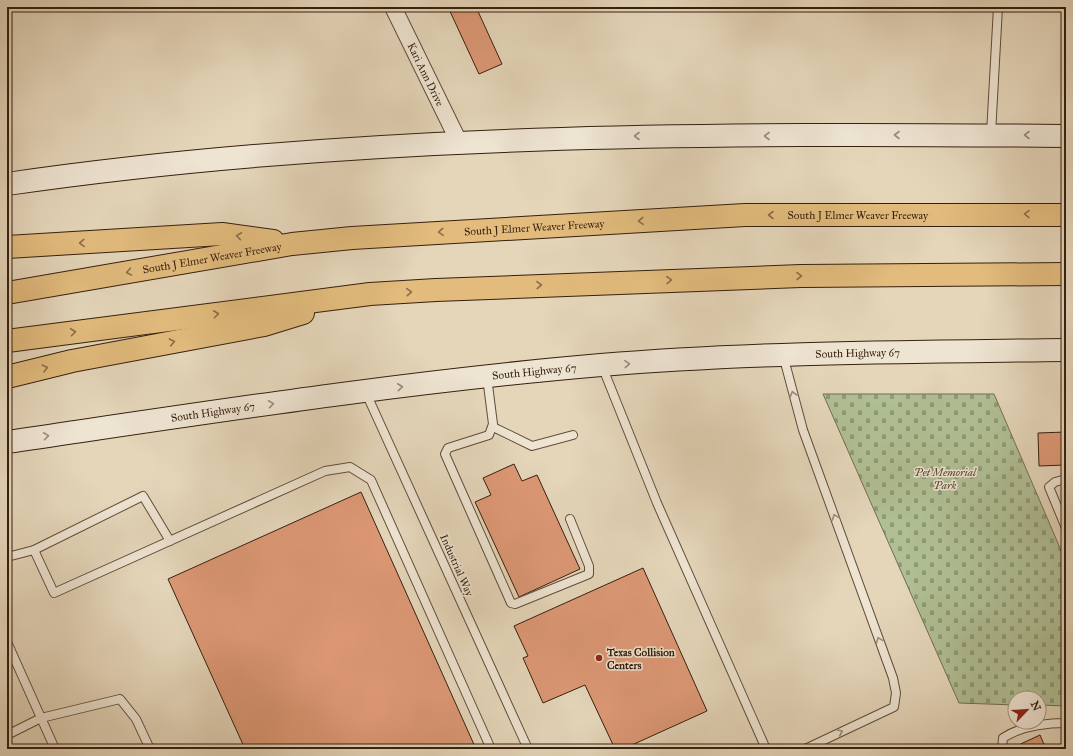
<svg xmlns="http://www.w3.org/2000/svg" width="1073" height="756" font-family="'IM FELL Great Primer',serif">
<defs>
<pattern id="cemetery-stones" width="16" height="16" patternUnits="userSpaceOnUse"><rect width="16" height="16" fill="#b0bf94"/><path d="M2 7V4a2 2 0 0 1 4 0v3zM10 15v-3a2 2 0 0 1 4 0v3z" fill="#909b77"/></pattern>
</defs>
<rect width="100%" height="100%" fill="#e5d6ba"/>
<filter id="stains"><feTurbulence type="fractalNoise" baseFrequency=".005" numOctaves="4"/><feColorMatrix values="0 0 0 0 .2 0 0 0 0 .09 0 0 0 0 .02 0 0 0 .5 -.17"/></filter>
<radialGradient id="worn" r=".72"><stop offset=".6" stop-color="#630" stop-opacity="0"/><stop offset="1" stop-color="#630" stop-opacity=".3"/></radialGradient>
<path fill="url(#cemetery-stones)" stroke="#726f52" d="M823,394h171l72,168v144l-27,-1v-7h-24v7l-56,-2z"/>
<g fill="#dd9875" stroke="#351f0f">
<path d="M448,7h28l26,57 -23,10z"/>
<path d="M1066,432v33l-27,1 -1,-33z"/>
<path d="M514,464l8,17 15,-6 43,94 -61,28 -44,-95 16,-7 -8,-17z"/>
<path d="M361,492l115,257h-231l-77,-170z"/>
<path d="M643,568l64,143 -84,38h-8l-30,-64 -42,18 -20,-45 5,-2 -14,-30z"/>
<path d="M1040,735l6,14h-36z"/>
<path d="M1066,740v9h-2l-3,-6z"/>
</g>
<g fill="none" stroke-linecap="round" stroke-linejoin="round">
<defs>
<g id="lane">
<path d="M991,134l7,-127"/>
<path d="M783,355l20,75 90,248 3,15 -2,14 -89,42"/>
<path d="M602,366l55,137 109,246"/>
<path d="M487,377l6,47 -4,11 -41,13 -3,6 66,149 4,1 74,-30v-8l-19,-47"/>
<path d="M366,393l162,356"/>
<path d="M493,427l39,19 41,-11"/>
<path d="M1066,479l-11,3 -6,5 17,41"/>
<path d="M34,550l109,-54 27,45"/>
<path d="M7,557l27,-7 20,43 271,-122 25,-4 21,13 120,269"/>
<path d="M7,642l48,107"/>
<path d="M7,735l34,-17 79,-19 16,20 14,30"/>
<path d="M1002,749l1,-11c18,-12 42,-15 63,-15"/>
</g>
<g id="street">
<path id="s1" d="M393,7l66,135"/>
</g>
<g id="secondary">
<path d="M7,184c350,-51 706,-51 1059,-48"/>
<path id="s2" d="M7,442c198,-29 395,-60 594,-77 155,-13 310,-13 465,-15"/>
</g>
<g id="highway">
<path d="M7,247l215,-13 51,7"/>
<path id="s3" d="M7,293l285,-49 60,-6 393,-23h321"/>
<path d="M7,341l363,-47 66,-4 365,-14 265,-2"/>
<path d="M7,377l65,-16 192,-36 39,-12"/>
</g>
</defs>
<use href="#lane" stroke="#614d3a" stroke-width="10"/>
<use href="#street" stroke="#614d3a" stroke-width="18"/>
<use href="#secondary" stroke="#351f0f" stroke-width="24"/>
<use href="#highway" stroke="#351f0f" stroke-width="24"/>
<use href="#lane" stroke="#eee4d2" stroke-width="8"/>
<use href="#street" stroke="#eee4d2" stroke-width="16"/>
<use href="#secondary" stroke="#eee4d2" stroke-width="22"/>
<use href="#highway" stroke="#e2bb7d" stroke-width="22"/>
</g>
<defs><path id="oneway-chevron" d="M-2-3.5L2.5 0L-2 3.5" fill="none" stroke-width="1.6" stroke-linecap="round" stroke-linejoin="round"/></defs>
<g stroke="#9b8b7a">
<use href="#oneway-chevron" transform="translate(897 135) rotate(180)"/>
<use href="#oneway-chevron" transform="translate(1027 135) rotate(-180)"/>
<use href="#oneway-chevron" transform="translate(637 136) rotate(180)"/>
<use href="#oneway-chevron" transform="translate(767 136) rotate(180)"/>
<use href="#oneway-chevron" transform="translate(627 364) rotate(-3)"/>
<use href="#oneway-chevron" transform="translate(400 387) rotate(-6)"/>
<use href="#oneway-chevron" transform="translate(793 394) rotate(-105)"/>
<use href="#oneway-chevron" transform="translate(271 404) rotate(-8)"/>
<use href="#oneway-chevron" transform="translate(46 436) rotate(-8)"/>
<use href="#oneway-chevron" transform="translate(835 517) rotate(-110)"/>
<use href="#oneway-chevron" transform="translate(879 640) rotate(-111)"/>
<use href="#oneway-chevron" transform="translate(840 732) rotate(-25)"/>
</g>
<g stroke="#8c6d46">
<use href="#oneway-chevron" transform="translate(1027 214) rotate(-179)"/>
<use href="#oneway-chevron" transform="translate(771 215) rotate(180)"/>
<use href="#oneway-chevron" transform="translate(641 221) rotate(177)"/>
<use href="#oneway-chevron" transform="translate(441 232) rotate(176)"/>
<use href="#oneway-chevron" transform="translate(239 236) rotate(-172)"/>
<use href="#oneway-chevron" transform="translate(82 243) rotate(177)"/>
<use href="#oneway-chevron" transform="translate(129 272) rotate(170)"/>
<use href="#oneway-chevron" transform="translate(799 276) rotate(-1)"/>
<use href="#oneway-chevron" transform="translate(669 280) rotate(-2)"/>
<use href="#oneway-chevron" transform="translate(539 285) rotate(-3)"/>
<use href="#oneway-chevron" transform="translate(409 292) rotate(-4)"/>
<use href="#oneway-chevron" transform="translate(216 314) rotate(-7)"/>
<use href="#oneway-chevron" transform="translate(73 332) rotate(-7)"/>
<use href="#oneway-chevron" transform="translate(172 342) rotate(-11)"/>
<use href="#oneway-chevron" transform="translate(45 368) rotate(-14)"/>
</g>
<circle fill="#8f2418" stroke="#eee4d2" stroke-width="1.5" cx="599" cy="658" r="4"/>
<g text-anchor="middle" stroke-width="3" stroke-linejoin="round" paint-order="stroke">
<g font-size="11" fill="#351f0f" stroke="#eee4d2">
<text dy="4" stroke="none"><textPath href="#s1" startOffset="75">Kari Ann Drive</textPath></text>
<text dy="4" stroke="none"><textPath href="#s3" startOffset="856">South J Elmer Weaver Freeway</textPath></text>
<text dy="4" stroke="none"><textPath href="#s3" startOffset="532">South J Elmer Weaver Freeway</textPath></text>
<text dy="4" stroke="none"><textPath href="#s3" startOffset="208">South J Elmer Weaver Freeway</textPath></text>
<text dy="4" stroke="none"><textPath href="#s2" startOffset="856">South Highway 67</textPath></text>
<text dy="4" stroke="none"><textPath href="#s2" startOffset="532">South Highway 67</textPath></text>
<text dy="4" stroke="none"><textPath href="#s2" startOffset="208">South Highway 67</textPath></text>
<text transform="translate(457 565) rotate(66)" y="4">Industrial Way</text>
</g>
<g font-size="11" font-style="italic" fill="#544730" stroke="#eee4d2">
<text x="945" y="476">Pet Memorial<tspan x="945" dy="13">Park</tspan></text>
</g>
<g font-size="11" font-weight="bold" fill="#351f0f" stroke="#eee4d2" text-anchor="start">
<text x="607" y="656">Texas Collision<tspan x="607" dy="13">Centers</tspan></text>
</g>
</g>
<rect width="1073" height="756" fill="none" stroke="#e5d6ba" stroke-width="24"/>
<rect x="8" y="8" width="1057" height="740" fill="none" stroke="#351f0f" stroke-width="2"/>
<rect x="12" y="12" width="1049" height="732" fill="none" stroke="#351f0f"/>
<g transform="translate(1027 710) rotate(65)"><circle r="19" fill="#eee4d2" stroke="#a49584"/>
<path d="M0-3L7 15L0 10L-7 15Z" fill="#8f2418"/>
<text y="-6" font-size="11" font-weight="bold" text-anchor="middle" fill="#351f0f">N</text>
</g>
<rect width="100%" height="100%" filter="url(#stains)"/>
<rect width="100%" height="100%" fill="url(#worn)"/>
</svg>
